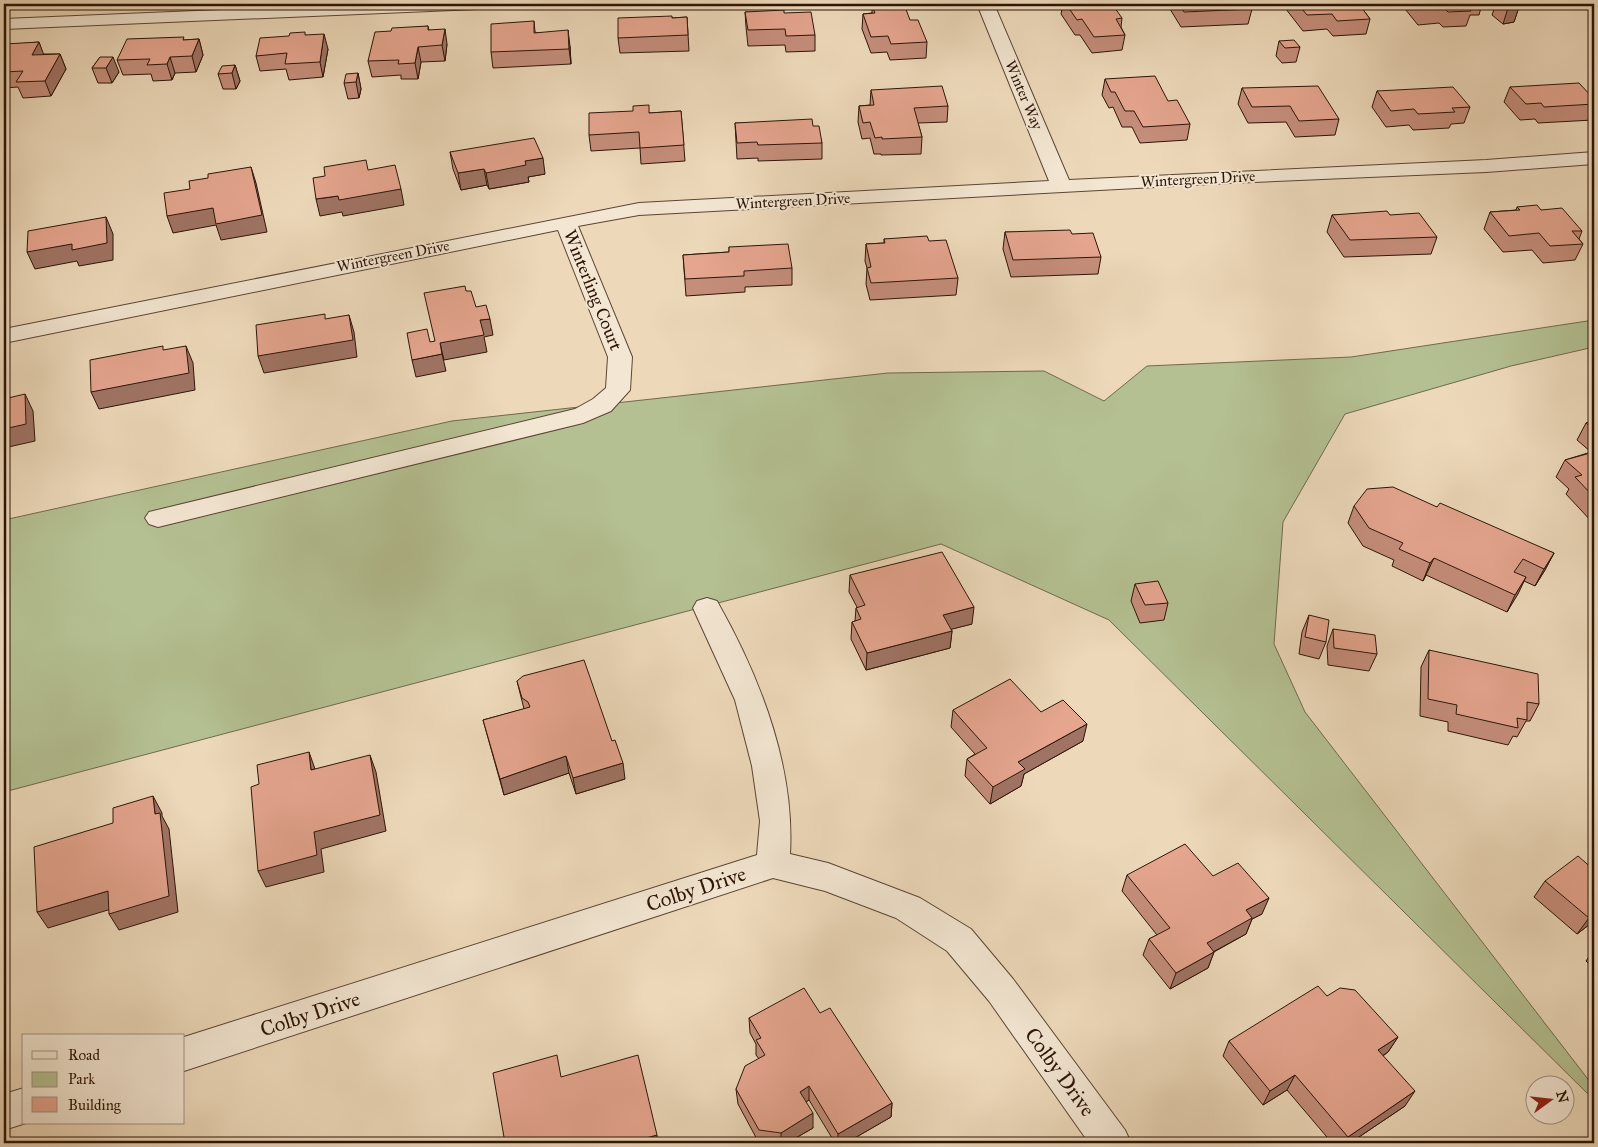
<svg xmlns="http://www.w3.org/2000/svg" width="1598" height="1147" font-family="'IM FELL Great Primer',serif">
<rect width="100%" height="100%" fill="#edd9ba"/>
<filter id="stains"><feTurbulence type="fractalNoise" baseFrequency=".004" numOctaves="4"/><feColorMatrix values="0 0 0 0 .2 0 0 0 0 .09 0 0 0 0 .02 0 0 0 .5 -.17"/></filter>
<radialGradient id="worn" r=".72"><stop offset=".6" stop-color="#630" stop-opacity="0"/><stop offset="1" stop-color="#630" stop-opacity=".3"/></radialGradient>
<path fill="#b4c092" stroke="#706a4c" d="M1594,320v27l-83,19 -166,48 -62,108 -9,122 31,68 289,375v13l-485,-480 -168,-76 -937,248v-272l448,-99 436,-48 156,-2 60,30 43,-35 204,-9z"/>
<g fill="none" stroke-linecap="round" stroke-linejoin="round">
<defs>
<g id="minor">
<path d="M360,4h126l-3,4 -6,1 -473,20v-10z"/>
<path d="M977,4h17l75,176 417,-20 108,-8v12l-108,8 -256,11 -591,32 -61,11 54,131 -2,33 -19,21 -28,12 -425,104 -9,-3 -4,-6 4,-6 426,-103 18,-10 13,-11 2,-31 -50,-127 -554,113v-14l635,-126 410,-22z"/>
<path d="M707,598l10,3c43,76 78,165 73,253l38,9 92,35 51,31 42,50 112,151 6,13h-42l-100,-142 -42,-50 -51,-33 -71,-27 -52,-13 -589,193v-34l573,-182 3,-34 -8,-55 -17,-66 -42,-92 4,-7z"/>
<path d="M24,1088v35h2l-22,7v-36z"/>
</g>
</defs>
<use href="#minor" stroke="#5c4534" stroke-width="2"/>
<use href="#minor" fill="#f3e6d2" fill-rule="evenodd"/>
</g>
<g fill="#c58e7b" stroke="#2c1407">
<path d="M1063,4h41l18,14 -1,9 4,8 -3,15 -30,3 -12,-18h-5l-14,-21z"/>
<path d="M1171,4h77l4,5 -4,15 -67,3 -11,-18z"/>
<path d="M1282,4h77l11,15 -4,15 -33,2 -6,-7 -24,2z"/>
<path d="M1401,4h81l-3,11h-9l-4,11 -23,1 -4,-4 -21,2z"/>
<path d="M1496,4h19l4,3 -5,15 -11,2 -11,-9z"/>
<path d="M872,6l38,14 17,22 -1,16 -36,2 -3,-8 -16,1 -9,-24 1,-15 9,-1z"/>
<path d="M745,12l39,1 31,22v16l-29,1 -1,-7 -37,1 -2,-19z"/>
<path d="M687,17l2,34 -69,2 -2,-15 54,-20z"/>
<path d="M534,21l1,11 35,14 1,18 -78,4 -2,-16z"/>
<path d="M428,26l1,4 18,14 -2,17 -24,1 -3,17h-17v-4l-29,2 -4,-16 23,-30z"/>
<path d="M306,35l22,14 -5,28 -34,3 -3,-11 -26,2 -4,-15z"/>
<path d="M199,39l4,16 -7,17 -21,1 -3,7 -19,1 -2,-7 -28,1 -6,-15 67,-20z"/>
<path d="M1279,41l21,6 -4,15 -14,1 -6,-7z"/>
<path d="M39,42l4,12h17l6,15 -15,27 -28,2 -5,-11 -14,1v-43z"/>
<path d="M100,57l19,15 -7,11h-14l-6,-15z"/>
<path d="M235,65l5,16 -4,8h-13l-5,-15z"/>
<path d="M358,73l3,16 -2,9 -11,1 -4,-16z"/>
<path d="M1105,79l63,22 22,23 -3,16 -47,3 -8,-16h-10l-9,-20 -4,1 -7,-13z"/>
<path d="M1510,87l84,12v17l-1,4 -55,3 -3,-4 -15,1 -16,-18z"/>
<path d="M1242,88l97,31 -4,16 -40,2 -9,-15 -38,1 -10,-19z"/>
<path d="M871,90l77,16 -1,16 -29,1 4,14 -1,17 -40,1v-1h-7l-4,-16 -8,1 -4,-17 1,-16 11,-1z"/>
<path d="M1377,91l93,16 -6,16 -13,1 -2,4 -36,2 -4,-5 -23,2 -14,-20z"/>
<path d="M681,111l4,50 -44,3 -1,-16 -49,3 -2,-16 60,-22z"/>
<path d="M735,123l78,3 9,17v16l-64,2v-3l-21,1z"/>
<path d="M450,152l95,22 -17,3 1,5 -40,7 -2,-4 -26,5 -8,-21z"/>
<path d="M1517,207l24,3 41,21 -3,8 4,5 -8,16 -32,3 -11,-13 -29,2 -19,-23 6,-17 26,-2z"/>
<path d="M1332,215h58l47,22 -6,17 -87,3 -17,-25z"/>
<path d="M1005,232l67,2 29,23 -3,17 -87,3 -8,-28z"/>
<path d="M884,239l45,2 29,37 -2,17 -86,5 -4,-16 1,-16 -2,-7 1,-17 18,-1z"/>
<path d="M729,247l63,21v17l-47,2v5l-59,4 -3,-41 46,-3z"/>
<path d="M1594,421v100l-2,1 -26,-28 3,-5 -13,-12 9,-17 26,-8 -14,-12 9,-17z"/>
<path d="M1354,506l83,1 117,46 -9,17 -10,16 -11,-5 -17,31 -81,-37 -3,6 -31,-15 2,-6 -31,-14 -15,-23z"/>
<path d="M850,575l122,49 -21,5 1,2 -2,17 -84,22 -15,-31 1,-17 3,-1 1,-13 1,-1 -8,-15z"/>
<path d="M1135,584l33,19 -4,17 -24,3 -9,-22z"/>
<path d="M1309,615l17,27 -7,17 -20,-5 3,-22z"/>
<path d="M1333,629l44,25 -8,17 -41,-6 -1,-19z"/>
<path d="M1429,650l110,54 -9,17h-4l-9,16 -4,-1 -5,9 -60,-14v-9l-28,-6 1,-49z"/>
<path d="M517,681l108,98 -49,15 -7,-21 -65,22 -21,-75 41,-11z"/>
<path d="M953,710l88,2 42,29 -59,33 -3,12 -31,18 -25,-28 2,-17 8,-5 -24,-27z"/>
<path d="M1594,870v51l-17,13 -43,-37 11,-16z"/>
<path d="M1127,875l86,1 49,38 -10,5 -6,15 -32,18 -6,16 -38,21 -27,-34 6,-16 8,-4 -35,-44z"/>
<path d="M1594,949v20l-8,-8z"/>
<path d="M1327,996l71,41 -10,15 -5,4 22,50 -55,37h-18l-45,-53 -24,15 -40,-49 6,-15z"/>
<path d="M820,1013l72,90 -1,14 -45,26h-11l-26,-43 -3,2 7,26 -26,15h-28l-21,-39 -2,-15 23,-30 -3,-4v-11l-6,-11 -1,-15z"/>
</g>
<g fill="#a07464" stroke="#2c1407">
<path d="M1519,7l-5,15 -11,2 5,-16z"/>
<path d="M445,29l2,15 -2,17 -3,-16z"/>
<path d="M568,30l2,16 1,18 -2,-15z"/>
<path d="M324,34l4,15 -5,28 -3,-15z"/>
<path d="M199,39l4,16 -7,17 -4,-16z"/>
<path d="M39,42l6,16 -13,-3z"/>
<path d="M418,47l3,15 -3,17 -3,-16z"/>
<path d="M60,54l6,15 -15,27 -6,-15z"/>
<path d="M113,57l6,15 -7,11 -6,-15z"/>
<path d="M170,57l5,16 -3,7 -5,-16z"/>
<path d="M235,65l5,16 -4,8 -4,-16z"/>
<path d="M358,73l3,16 -2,9 -3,-16z"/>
<path d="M543,158l2,16 -17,3 1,5 -40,7 -3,-16 39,-12z"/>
<path d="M251,167l5,16 11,49 -46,8 -5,-15 -43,8 -6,-17z"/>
<path d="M484,169l3,16 -26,5 -3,-17z"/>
<path d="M401,189l3,16 -61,11 -1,-4 -22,4 -4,-17 22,-3z"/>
<path d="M106,217l7,17v26l-34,6 -2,-5 -42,8 -8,-17z"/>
<path d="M349,315l5,17 3,25 -93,16 -6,-17z"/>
<path d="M490,319l3,16 -9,2 3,15 -43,8 -4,-17 40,-23z"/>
<path d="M186,346l7,17 2,27 -96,19 -8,-17z"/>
<path d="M442,354l4,17 -30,6 -4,-17z"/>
<path d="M25,394l8,17 2,30 -31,7v-19z"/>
<path d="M1554,553l-9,17 -10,16 9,-17z"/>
<path d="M1434,558l-8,17 -3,6 7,-18z"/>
<path d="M1526,577l-8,17 -11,18 8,-17z"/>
<path d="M974,607l-2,17 -31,8 2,-17z"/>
<path d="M952,631l-2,17 -84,22 1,-17z"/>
<path d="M1087,724l-4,17 -59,33 -3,12 -31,18 3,-17 25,-25z"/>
<path d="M309,752l6,17 -4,1z"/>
<path d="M370,755l6,17 10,59 -65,18 3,23 -58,15 -8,-16 56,-39z"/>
<path d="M566,756l3,17 -65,22 -4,-16z"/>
<path d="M623,763l2,16 -49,15 -3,-16z"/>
<path d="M153,796l9,17v3l7,13 9,83 -59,18 -10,-16 46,-100z"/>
<path d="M108,891l10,16 -70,21 -11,-16z"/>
<path d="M1269,898l-7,16 -10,5 -6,15 -46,25 7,-16 39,-33z"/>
<path d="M1594,914v7l-17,13 12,-16z"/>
<path d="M1214,952l-6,16 -38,21 6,-16z"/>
<path d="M1398,1037l-10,15 -19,13 9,-15z"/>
<path d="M1295,1075l-8,15 -24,15 7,-14z"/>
<path d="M809,1086v14l-9,6v-14z"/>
<path d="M1415,1091l-10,15 -55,37h-6l4,-6z"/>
<path d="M892,1103l-1,14 -45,26h-8v-9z"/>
<path d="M813,1113v15l-26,15h-6v-10z"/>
<path d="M657,1135l1,8h-30z"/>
</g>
<g fill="#e5a58f" stroke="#2c1407">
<path d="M904,4l6,16h8l9,22 -36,2 -3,-8 -17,1 -8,-23 12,-1 -3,-7z"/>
<path d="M1066,4h46l10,14 -6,1 9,16 -31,2 -12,-18 -5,1z"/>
<path d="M1179,4h69l4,5 -68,3z"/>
<path d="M1298,4h61l11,15 -33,2 -5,-7 -25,1z"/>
<path d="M1418,4h46l7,7 -23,1 -4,-4 -21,1z"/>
<path d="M1503,4h12l4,3 -11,1z"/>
<path d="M784,10v3l27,-1 4,23 -29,1 -1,-7 -37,1 -3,-18z"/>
<path d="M672,16v2l15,-1 1,18 -70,3v-20z"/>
<path d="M534,21v12l34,-3 1,19 -78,3v-28z"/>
<path d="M428,26v4l17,-1 -3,16 -24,2 -3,16 -17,1 1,-4 -31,1 7,-29 16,-1 1,-3z"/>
<path d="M305,32v3l19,-1 -4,28 -35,2 2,-11 -31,3 4,-18 29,-2 1,-3z"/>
<path d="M184,37l-1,3 16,-1 -7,17 -22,1 -3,7 -20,1 3,-6 -33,1 10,-21z"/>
<path d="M1294,40l6,7 -15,1 -6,-7z"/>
<path d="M39,42l-7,13 28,-1 -15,27 -29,1 7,-11 -19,1v-27l1,-1z"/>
<path d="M100,57h13l-7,11h-14z"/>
<path d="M235,65l-3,8 -14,1 4,-8z"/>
<path d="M358,73l-2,9 -12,1 2,-9z"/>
<path d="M1155,76l13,25 9,-1 13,24 -47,3 -9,-16h-9l-10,-19h-4l-6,-13z"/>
<path d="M1579,83l15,16v5l-50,3 -3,-4 -15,1 -16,-17z"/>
<path d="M942,86l6,20 -34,2 8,29 -40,2v-2l-7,1 -5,-16 -7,1 -4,-17 15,-1 -3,-15z"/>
<path d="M1318,86l21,33 -40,2 -9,-15 -38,1 -10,-19z"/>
<path d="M1453,87l17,20 -18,1 3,4 -37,2 -4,-5 -23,2 -14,-20z"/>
<path d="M649,105v8l32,-2 3,34 -44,3 -1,-16 -50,3v-22l44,-2v-5z"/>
<path d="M812,119l1,7h6l3,17 -64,2 -1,-3 -20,1 -2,-20z"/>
<path d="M534,138l9,20 -18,3 1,4 -40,8 -2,-4 -26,4 -8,-21z"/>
<path d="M366,160l2,10 27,-5 6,24 -62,11 -1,-4 -22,3 -3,-21 12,-2 -1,-9z"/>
<path d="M251,167l11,48 -46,9 -3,-16 -46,8 -3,-23 26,-4 -1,-8 19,-3v-4z"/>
<path d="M1537,205l4,5 21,-2 20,23h-10l11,13 -33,2 -11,-13 -30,3 -19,-24 30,-2 -3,-3z"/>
<path d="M1387,211l3,4 29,-2 18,24 -87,3 -18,-25z"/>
<path d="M106,217l1,26 -35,7v-6l-45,8 1,-21z"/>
<path d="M1070,230l2,4 21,-1 8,24 -88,3 -8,-28z"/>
<path d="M927,236l2,5 17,-1 12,38 -87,5 -4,-15 4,-1 -5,-23 19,-1 -1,-4z"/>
<path d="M788,244l4,24 -48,3v5l-59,3 -2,-24 46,-3v-5z"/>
<path d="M465,286l1,5h5l5,16 10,-2 4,14 -10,1 4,15 -44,8 2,11 -30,6 -5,-27 20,-4 3,13 5,-1 -11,-48z"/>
<path d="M325,314v5l24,-4 4,25 -95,16 -2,-31z"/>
<path d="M163,346v4l23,-4 3,27 -98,19 -1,-32z"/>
<path d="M25,394l1,30 -22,5v-30z"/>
<path d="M1594,421v9l-8,-7z"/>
<path d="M1594,452v45l-19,-20 7,-2 -17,-15z"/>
<path d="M1393,487l44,20 3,-4 114,50 -10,16 -21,-10 -9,13 12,5 -11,18 -81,-37 -4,5 -31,-14 4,-6 -34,-15 -15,-22 13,-17z"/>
<path d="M942,552l32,55 -31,8 9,16 -85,22 -15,-31 9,-3 -5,-11 9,-3 -15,-30z"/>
<path d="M1158,581l10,22 -23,2 -10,-21z"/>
<path d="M1309,615l20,5 -3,22 -21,-5z"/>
<path d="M1333,629l42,6 2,19 -43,-6z"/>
<path d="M1429,650l109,24 1,30 -12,-2v18l-10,-2 1,10 -62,-14 1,-9 -29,-6z"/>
<path d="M584,660l28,81 3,-1 8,23 -50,15 -7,-22 -66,23 -17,-59 47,-13 -2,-5 -6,-4 -5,-17 6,-5z"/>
<path d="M1010,679l31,33 22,-12 24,24 -69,38 7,7 -32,18 -26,-28 20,-11 -34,-38z"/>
<path d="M309,752l2,18 59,-15 10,60 -66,17 3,23 -59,16 -7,-84 8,-3 -2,-19z"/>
<path d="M153,796l2,18 5,-1 9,83 -60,18 -1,-23 -71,21 -3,-65 79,-24v-15z"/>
<path d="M1185,844l28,32 25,-13 31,35 -23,12 6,8 -45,25 7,9 -38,21 -27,-34 21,-11 -43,-53z"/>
<path d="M1578,856l16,14v44l-5,4 -44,-37z"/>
<path d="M1318,986l9,10 13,-8 15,2 43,47 -20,13 37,41 -67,46 -53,-62 -25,16 -41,-50z"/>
<path d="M804,988l16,25 10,-5 62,95 -54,31 -29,-48 -9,6 13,21 -32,20 -22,-3 -23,-41 9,-23 20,-11 -9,-15 5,-2 -12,-20z"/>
<path d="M557,1055l4,22 77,-22 19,80 -29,8h-123l-12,-70z"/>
</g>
<g text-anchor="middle" stroke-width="4" stroke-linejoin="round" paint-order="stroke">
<g font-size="15" fill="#2c1407" stroke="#f3e6d2">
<text transform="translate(1024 95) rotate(67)" y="5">Winter Way</text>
<text transform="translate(1198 179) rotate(-3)" y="5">Wintergreen Drive</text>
<text transform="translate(793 201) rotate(-3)" y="5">Wintergreen Drive</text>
<text transform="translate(393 256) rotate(-11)" y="5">Wintergreen Drive</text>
</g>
<g font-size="18" fill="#2c1407" stroke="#f3e6d2">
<text transform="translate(593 290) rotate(68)" y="6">Winterling Court</text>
</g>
<g font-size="21" fill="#2c1407" stroke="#f3e6d2">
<text transform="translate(696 889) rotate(-18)" y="7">Colby Drive</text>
<text transform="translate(310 1014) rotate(-18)" y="7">Colby Drive</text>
<text transform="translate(1060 1072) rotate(54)" y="7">Colby Drive</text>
</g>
</g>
<rect width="1598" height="1147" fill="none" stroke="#edd9ba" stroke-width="20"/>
<rect x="5" y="5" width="1588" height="1137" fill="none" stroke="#2c1407" stroke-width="2.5"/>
<rect x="10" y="10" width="1578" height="1127" fill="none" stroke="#2c1407"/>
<rect x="22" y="1034" width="162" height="90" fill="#f3e6d2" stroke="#a39281"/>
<rect x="32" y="1051" width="25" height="8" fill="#f3e6d2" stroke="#a39281"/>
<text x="68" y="1060" font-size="15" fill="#2c1407">Road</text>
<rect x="32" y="1072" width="25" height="15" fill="#b4c092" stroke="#a39281"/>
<text x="68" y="1084" font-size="15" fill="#2c1407">Park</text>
<rect x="32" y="1097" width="25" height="15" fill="#e5a58f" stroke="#a39281"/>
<text x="68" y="1110" font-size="15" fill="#2c1407">Building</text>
<g transform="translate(1550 1100) rotate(75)"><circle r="24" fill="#f3e6d2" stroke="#a39281"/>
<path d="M0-4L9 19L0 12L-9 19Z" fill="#8f2418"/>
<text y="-8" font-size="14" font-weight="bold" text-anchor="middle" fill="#2c1407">N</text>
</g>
<rect width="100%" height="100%" filter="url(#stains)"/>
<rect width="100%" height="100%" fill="url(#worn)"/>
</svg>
